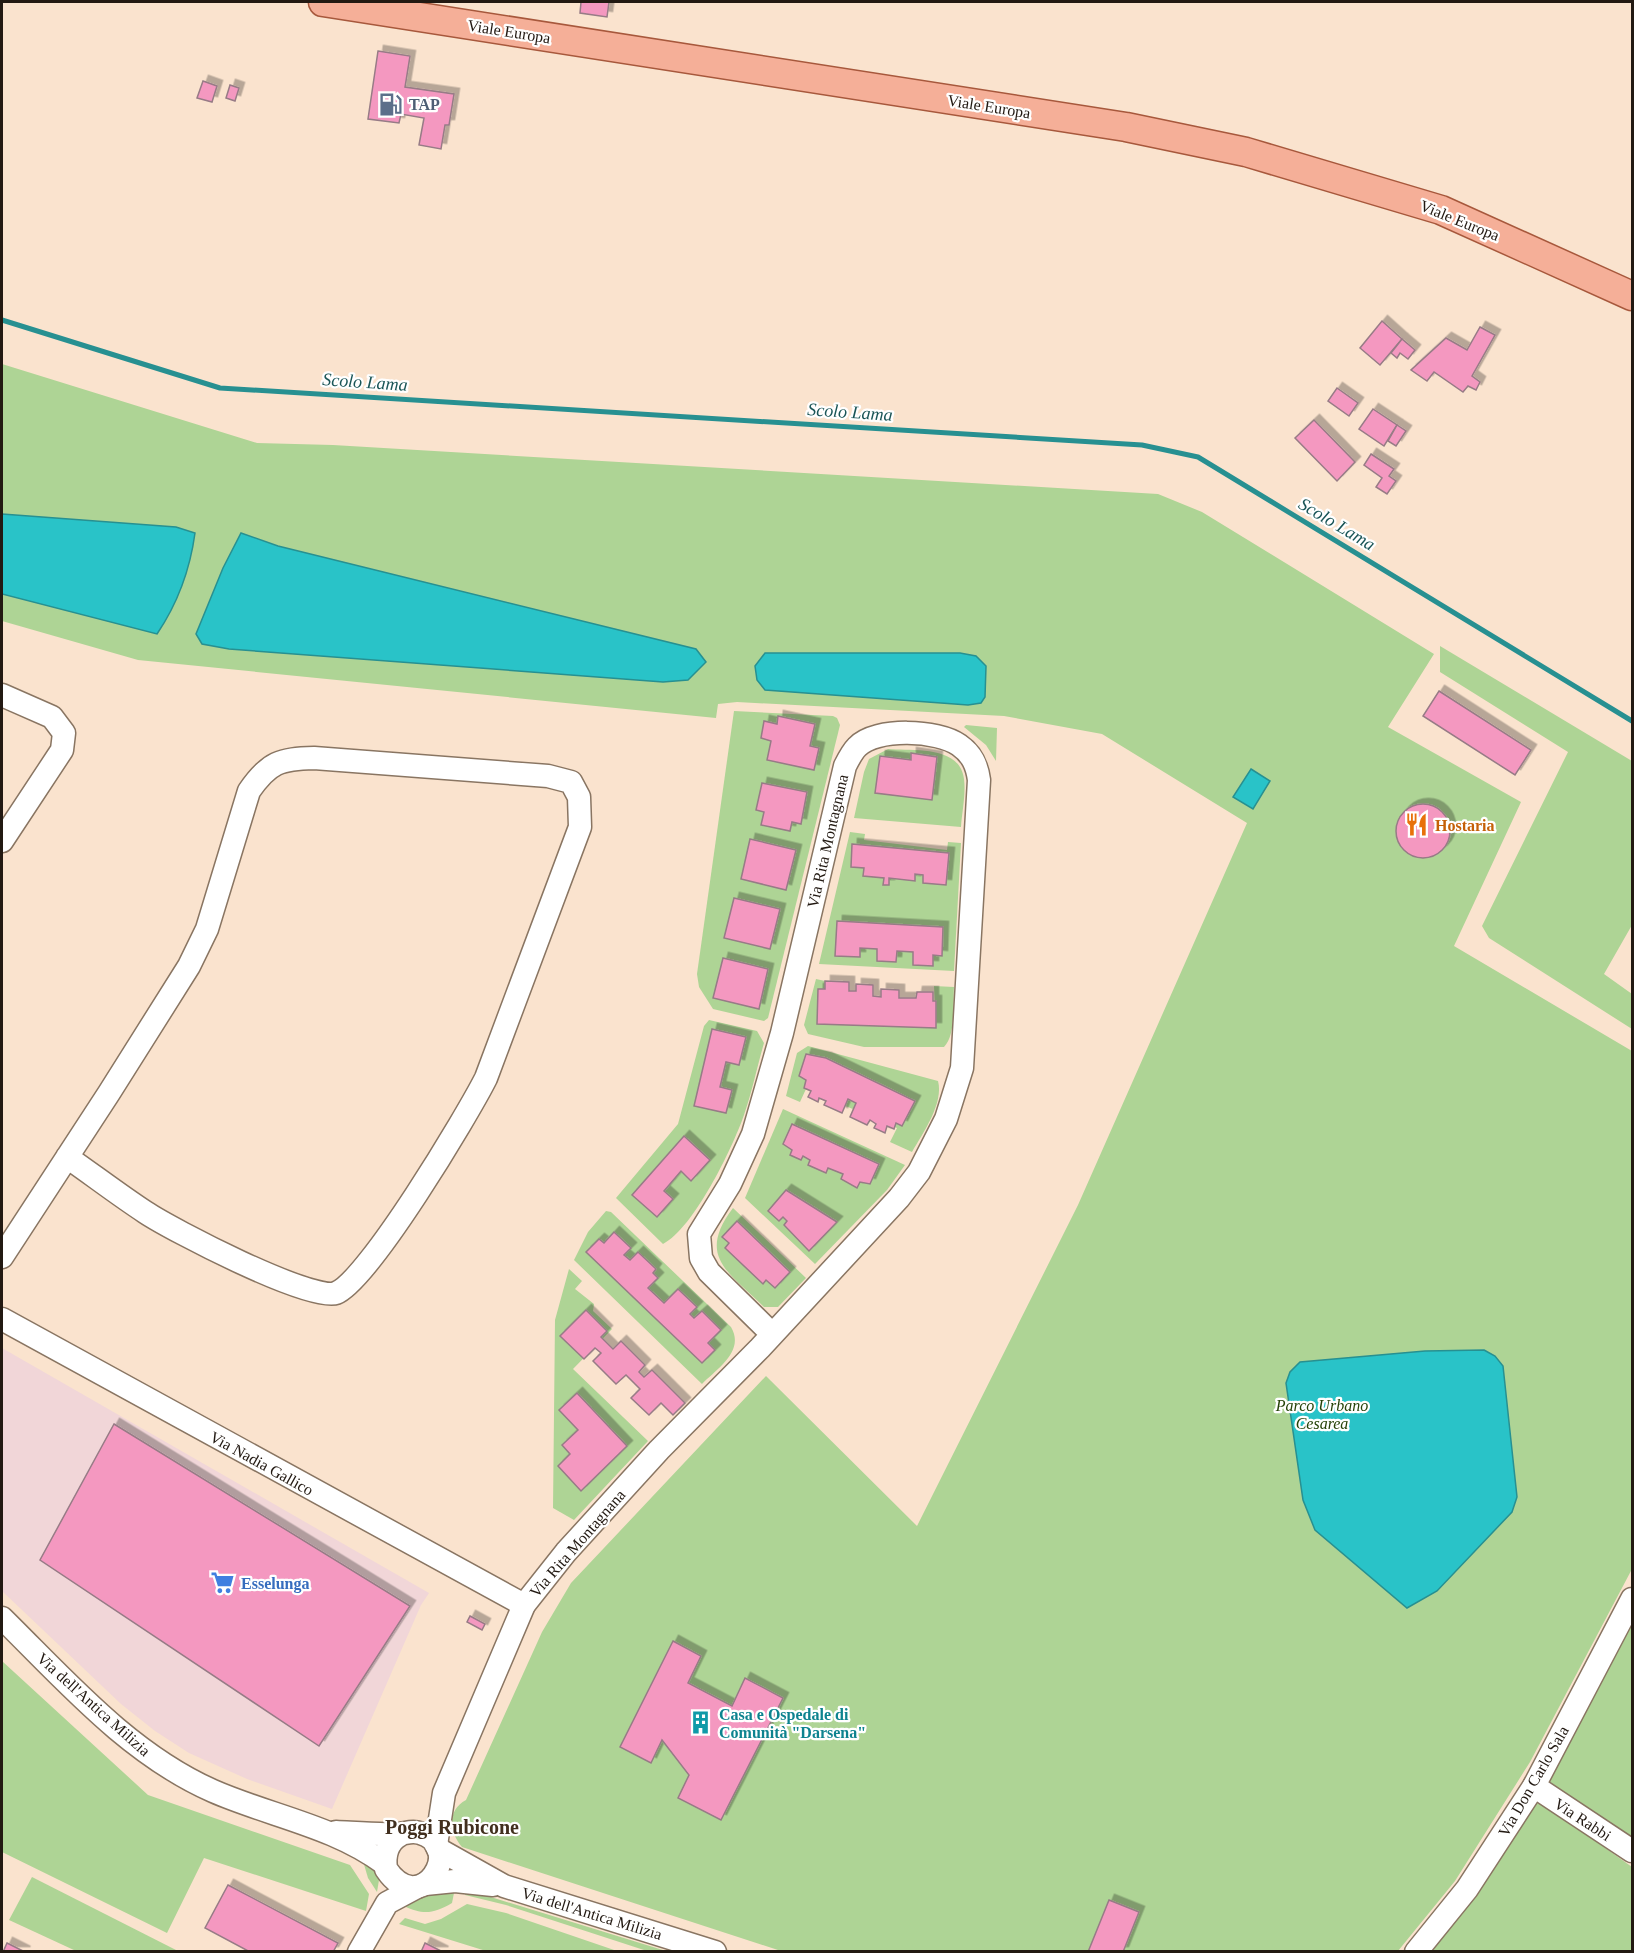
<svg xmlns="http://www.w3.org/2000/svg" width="1634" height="1953" font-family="Georgia,serif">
<defs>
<filter id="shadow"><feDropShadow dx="5.5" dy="-5.5" stdDeviation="0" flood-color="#0004"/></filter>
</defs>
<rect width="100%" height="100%" fill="#fae3ce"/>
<path fill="#f1d6d8" d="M2,1348l427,245 -8,12 -89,204 -85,-30 -58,-26 -34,-22 -34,-27 -119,-113z"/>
<g fill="#aed495">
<path d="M2,364l255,79 76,2 825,49 44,18 232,142 -46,73 133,75 -67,144 178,105v518l-102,193 -75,119 -57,70h-617l-319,-104c-13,-15 -15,-37 4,-47l76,-168 29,-49 195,-207 151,150 161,-321 169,-382 -145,-89 -98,-18 -267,-14 -19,2 -2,14 -578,-58 -136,-39z"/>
<path d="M1440,646l192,115v164l-28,49 28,20v35l-143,-91 -7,-12 86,-174 -128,-80z"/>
<path d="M734,711l99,5 4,2 3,7 -72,293 -4,3 -51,-12 -14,-22 -2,-13z"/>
<path d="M966,725l31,3 -1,33 -10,-16 -22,-18z"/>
<path d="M888,749c24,2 72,-4 76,30 2,15 -2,33 -3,48l-107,-9 10,-46 5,-13z"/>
<path d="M850,832l15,2 -1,6 83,10 1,-8 13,1 -7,128 -135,-7z"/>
<path d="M816,979l9,2v8l111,38 -2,-41 20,1c-1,16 2,48 -10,60h-80l-56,-13 -4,-9z"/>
<path d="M709,1020l48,11 7,12c-7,24 -12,49 -20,72 -12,34 -50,113 -81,129l-47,-46 62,-74 26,-98z"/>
<path d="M808,1046l130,35c6,22 -15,52 -26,71l-22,-10 7,-14 -91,-39 -6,13 -14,-6 11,-43z"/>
<path d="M783,1109l122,56 -18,25 -72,74 -70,-66z"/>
<path d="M733,1208l73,70 -28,29h-14c-35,-35 -68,-50 -31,-99z"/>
<path d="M606,1211l5,1 120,115c14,24 -13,41 -29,57l-128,-124 14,-28z"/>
<path d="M569,1269l13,12 -7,8 19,15 -1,7 19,18 -39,40 75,72 -74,79 -21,-12 2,-188z"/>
<path d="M1632,1615v229l-85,-61z"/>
<path d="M2,1661l146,134 202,70 19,29 -3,17 -162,-53 -37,75 -165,-81z"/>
<path d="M1535,1803l10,2 87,62v84l-206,1z"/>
<path d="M363,1861l17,13 -3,18 -9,-14z"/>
<path d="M32,1877l146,74h-102l-67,-31z"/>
<path d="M455,1888l-3,15c-19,11 -29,12 -48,3l13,-11z"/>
<path d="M465,1889l201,62h-19l-141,-46 -41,-10z"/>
<path d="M467,1904l39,9 111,38h-131l-87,-27 6,-6 20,6 16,-5z"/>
</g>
<g fill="#29c3c8" stroke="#279091" stroke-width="1.5">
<path d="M2,514l174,13 19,6c-5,37 -17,70 -38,101l-155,-40z"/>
<path d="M241,533l37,13 418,103 10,13 -18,18 -25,2 -434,-33 -27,-5 -6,-10 27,-66z"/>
<path d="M765,653h195l16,3 10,10 -1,31 -4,6 -13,2 -203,-15 -8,-10 -2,-14z"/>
<path d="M1251,769l19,12 -17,28 -20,-12z"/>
<path d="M1484,1350l11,6 8,10 14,131 -5,15 -75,79 -30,17 -92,-78 -12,-30 -17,-117 4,-11 10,-10 125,-11z"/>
</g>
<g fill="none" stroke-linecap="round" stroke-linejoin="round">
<path stroke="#279091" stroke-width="5" d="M2,320l218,68 922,57 56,12 434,264"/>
</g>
<g fill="#f498c0" stroke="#977b86" stroke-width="1.5" filter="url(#shadow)">
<path d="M581,2h28l-2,15 -27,-4z"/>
<path d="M378,51l32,5 -5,31 49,7 -5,31h-4l-4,24 -22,-4 5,-27 -23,-4 -2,9 -31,-4z"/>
<path d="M203,81l14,5 -5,16 -15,-4z"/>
<path d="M230,85l9,3 -4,13 -9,-3z"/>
<path d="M1382,321l20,18 -22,26 -20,-17z"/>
<path d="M1480,327l15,8 -23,41 8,6 -4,8 -8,-4 -5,6 -29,-20 -7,9 -16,-11 35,-32 21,12z"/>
<path d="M1402,339l13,11 -7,9 -8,-6 -3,5 -6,-5z"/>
<path d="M1337,388l21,15 -9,13 -21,-15z"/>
<path d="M1373,409l24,16 -13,21 -25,-17z"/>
<path d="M1314,420l41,42 -18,19 -42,-43z"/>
<path d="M1397,425l9,6 -10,15 -8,-5z"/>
<path d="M1371,454l23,15 -5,7 7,5 -9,13 -11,-7 6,-9 -18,-13z"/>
<path d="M1439,691l92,59 -16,25 -92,-59z"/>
<path d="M778,716l37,8 -5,22 9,2 -5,22 -47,-10 4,-19 -10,-3 3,-17 13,3z"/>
<path d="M911,753l26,4 -5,43 -57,-7 5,-37 31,4z"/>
<path d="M762,783l45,9 -6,32 -9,-2 -2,9 -29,-6 3,-13 -8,-2z"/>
<circle cx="1423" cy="831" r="27"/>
<path d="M750,839l46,11 -10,40 -45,-11z"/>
<path d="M852,844l97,9 -3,32 -23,-2v-8l-8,-1v7l-26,-3v7h-6l1,-7 -21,-2 1,-8 -13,-1z"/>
<path d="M734,898l46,11 -10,40 -46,-11z"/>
<path d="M837,921l106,6 -1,29 -9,-1v11l-20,-1v-13l-16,-1 -1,11 -19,-1v-12l-17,-1v9l-25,-1z"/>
<path d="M723,958l45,11 -9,40 -46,-11z"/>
<path d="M825,981l24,1v9h7v-7l17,1v11l8,1v-8l18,1v8h17l1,-6h16v9h3v27l-119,-4 1,-35h7z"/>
<path d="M712,1029l34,8 -7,28 -13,-3 -6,25 12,3 -6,23 -32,-7z"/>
<path d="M806,1054l20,4 89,43 -13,25 -6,-3 -2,6 -7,-3 -2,7 -11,-5 2,-4 -6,-4 -3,5 -17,-8 6,-14 -8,-4 -6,14 -18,-8 2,-4 -7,-3 -1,4 -10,-5 3,-6 -7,-3 2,-8 -7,-4z"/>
<path d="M792,1124l87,40 -9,20 -10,-2 -3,6 -16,-9 2,-5 -15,-6 -2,5 -18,-8 2,-5 -7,-4 -2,4 -11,-5 2,-5 -9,-6z"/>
<path d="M684,1136l26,24 -19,21 -10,-10 -17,20 9,8 -16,18 -25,-22z"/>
<path d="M786,1190l51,32 -28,29 -25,-26 3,-4 -4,-4 -4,4 -11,-10z"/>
<path d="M737,1221l53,51 -15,16 -9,-8 -3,4 -38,-36 4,-5 -7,-6z"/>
<path d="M614,1232l17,16 -7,7 6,5 8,-8 18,17 -3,4 5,5 -10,10 16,15 14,-14 19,18 -7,7 4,4 8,-7 19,19 -13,13 7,7 -13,13 -116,-111 13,-13 5,4z"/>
<path d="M586,1310l21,21 -6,6 12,12 8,-8 24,24 -6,7 5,5 8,-7 33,33 -12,12 -12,-12 -12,12 -18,-17 9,-9 -14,-14 -10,9 -23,-23 8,-8 -6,-5 -11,11 -24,-23z"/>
<path d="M577,1393l50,53 -46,45 -23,-25 12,-12 -8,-9 16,-15 -19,-20z"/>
<path d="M114,1424l296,182 -91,140 -279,-186z"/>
<path d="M470,1616l15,8 -3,6 -15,-8z"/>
<path d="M673,1641l28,15 -13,27 44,23 13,-28 38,20 -62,122 -43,-22 11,-23 -27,-35 -11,23 -31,-16z"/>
<path d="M228,1885l110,58 -5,9h-83l-45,-24z"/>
<path d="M1109,1900l30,12 -16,40h-35z"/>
<path d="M7,1943l18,9h-22z"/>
<path d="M425,1943l18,9h-22z"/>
</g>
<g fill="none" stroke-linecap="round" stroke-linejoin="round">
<defs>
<g id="minor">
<path d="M2,695l50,22 12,16 -2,17 -60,91"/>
<path d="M2,1257l107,-164 80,-127 18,-37 42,-138c20,-29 31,-32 65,-33l234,18 23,6 8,15 1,30 -94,251c-18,36 -118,203 -150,215 -25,9 -164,-63 -191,-81 -26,-17 -52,-37 -78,-55"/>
<path d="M2,1319l522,286"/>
<path d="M2,1618c64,63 127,136 211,173 57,25 121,35 172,73"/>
<path d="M1534,1786l98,65"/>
<path d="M336,1832c20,1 41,3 61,2 8,0 14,-4 23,-1 47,13 1,88 -34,36 -2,-14 1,-27 14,-34"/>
<path d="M436,1845l8,-52 80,-188 42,-53 93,-102 101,-102 139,-150 20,-26 27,-53 16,-51 17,-288c-2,-15 -7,-26 -20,-35 -21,-15 -83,-18 -102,2 -5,5 -9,13 -12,19l-63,267 -29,101 -23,50 -31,50 2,24 8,14 63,62"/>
<path d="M438,1849l66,37 211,66"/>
<path d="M425,1884l30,-3 38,4"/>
<path d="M359,1952l28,-49 30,-16"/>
<path d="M1416,1952l51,-63 67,-103 98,-187"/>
</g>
<path id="major" d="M323,2l803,125 120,25 195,58 191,86"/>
</defs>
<use href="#minor" stroke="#897562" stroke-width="25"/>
<use href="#major" stroke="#a7583c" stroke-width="31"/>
<use href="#minor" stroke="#fff" stroke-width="22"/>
<use href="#major" stroke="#f5af98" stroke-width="28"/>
</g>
<defs>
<symbol id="fuel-bare" viewBox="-9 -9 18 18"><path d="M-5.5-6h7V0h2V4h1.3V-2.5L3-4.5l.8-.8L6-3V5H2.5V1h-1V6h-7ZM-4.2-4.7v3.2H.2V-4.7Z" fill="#5c6f8a" stroke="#fff" stroke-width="2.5" paint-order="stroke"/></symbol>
<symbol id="restaurant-bare" viewBox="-9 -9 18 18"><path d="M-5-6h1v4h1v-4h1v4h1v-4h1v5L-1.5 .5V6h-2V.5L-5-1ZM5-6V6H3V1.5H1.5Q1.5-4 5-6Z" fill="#e8710a" stroke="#fff" stroke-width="2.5" paint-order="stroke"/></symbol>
<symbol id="supermarket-bare" viewBox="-9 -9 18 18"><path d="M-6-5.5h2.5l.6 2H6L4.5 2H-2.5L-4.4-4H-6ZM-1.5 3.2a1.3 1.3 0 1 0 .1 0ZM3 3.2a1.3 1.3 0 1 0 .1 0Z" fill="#3f7fe0" stroke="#fff" stroke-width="2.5" paint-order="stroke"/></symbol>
<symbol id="building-bare" viewBox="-9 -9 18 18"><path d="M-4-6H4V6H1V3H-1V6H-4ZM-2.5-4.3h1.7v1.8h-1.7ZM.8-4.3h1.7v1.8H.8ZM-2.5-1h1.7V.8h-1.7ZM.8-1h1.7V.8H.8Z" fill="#0f9aa8" stroke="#fff" stroke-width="2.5" paint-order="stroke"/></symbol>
</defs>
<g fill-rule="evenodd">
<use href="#fuel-bare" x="374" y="88" width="33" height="33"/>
<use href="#restaurant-bare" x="1400" y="808" width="33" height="33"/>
<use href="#supermarket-bare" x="206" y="1566" width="33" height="33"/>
<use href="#building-bare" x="684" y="1706" width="33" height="33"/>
</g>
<g text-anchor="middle" stroke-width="4.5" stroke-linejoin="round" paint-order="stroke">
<g font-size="16" fill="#221912" stroke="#fff">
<text transform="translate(509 31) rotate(9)" y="6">Viale Europa</text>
<text transform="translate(989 106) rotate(9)" y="6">Viale Europa</text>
<text transform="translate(1460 220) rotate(22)" y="6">Viale Europa</text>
<text transform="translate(827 841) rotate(-77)" y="6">Via Rita Montagnana</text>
<text transform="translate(262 1463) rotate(29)" y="6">Via Nadia Gallico</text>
<text transform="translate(577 1543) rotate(-49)" y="6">Via Rita Montagnana</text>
<text transform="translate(94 1704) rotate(42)" y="6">Via dell'Antica Milizia</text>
<text transform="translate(1533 1781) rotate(-60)" y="6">Via Don Carlo Sala</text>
<text transform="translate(1583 1819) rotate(33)" y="6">Via Rabbi</text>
<text transform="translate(592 1913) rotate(17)" y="6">Via dell'Antica Milizia</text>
</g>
<g font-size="16" font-weight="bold" fill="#4e5e75" stroke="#fff" text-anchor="start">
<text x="409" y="110">TAP</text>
</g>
<g font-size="16" font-weight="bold" fill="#c56008" stroke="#fff" text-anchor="start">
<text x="1435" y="831">Hostaria</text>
</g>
<g font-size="16" font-style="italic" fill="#254208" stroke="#fff">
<text x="1322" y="1411">Parco Urbano<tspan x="1322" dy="18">Cesarea</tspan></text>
</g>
<g font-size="16" font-weight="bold" fill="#366cbe" stroke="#fff" text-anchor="start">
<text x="241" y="1589">Esselunga</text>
</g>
<g font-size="16" font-weight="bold" fill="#0d838f" stroke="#fff" text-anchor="start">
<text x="719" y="1720">Casa e Ospedale di<tspan x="719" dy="18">Comunità "Darsena"</tspan></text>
</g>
<g font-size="18" font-style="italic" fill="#1a5557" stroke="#fff">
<text transform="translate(365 382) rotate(4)" y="6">Scolo Lama</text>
<text transform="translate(850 412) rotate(4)" y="6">Scolo Lama</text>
<text transform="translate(1337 524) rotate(31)" y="6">Scolo Lama</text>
</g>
<g font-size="20" font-weight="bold" fill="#412f1e" stroke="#fff">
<text x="452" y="1834">Poggi Rubicone</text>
</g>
</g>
<rect width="1634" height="1953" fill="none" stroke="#221912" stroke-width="6"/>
</svg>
